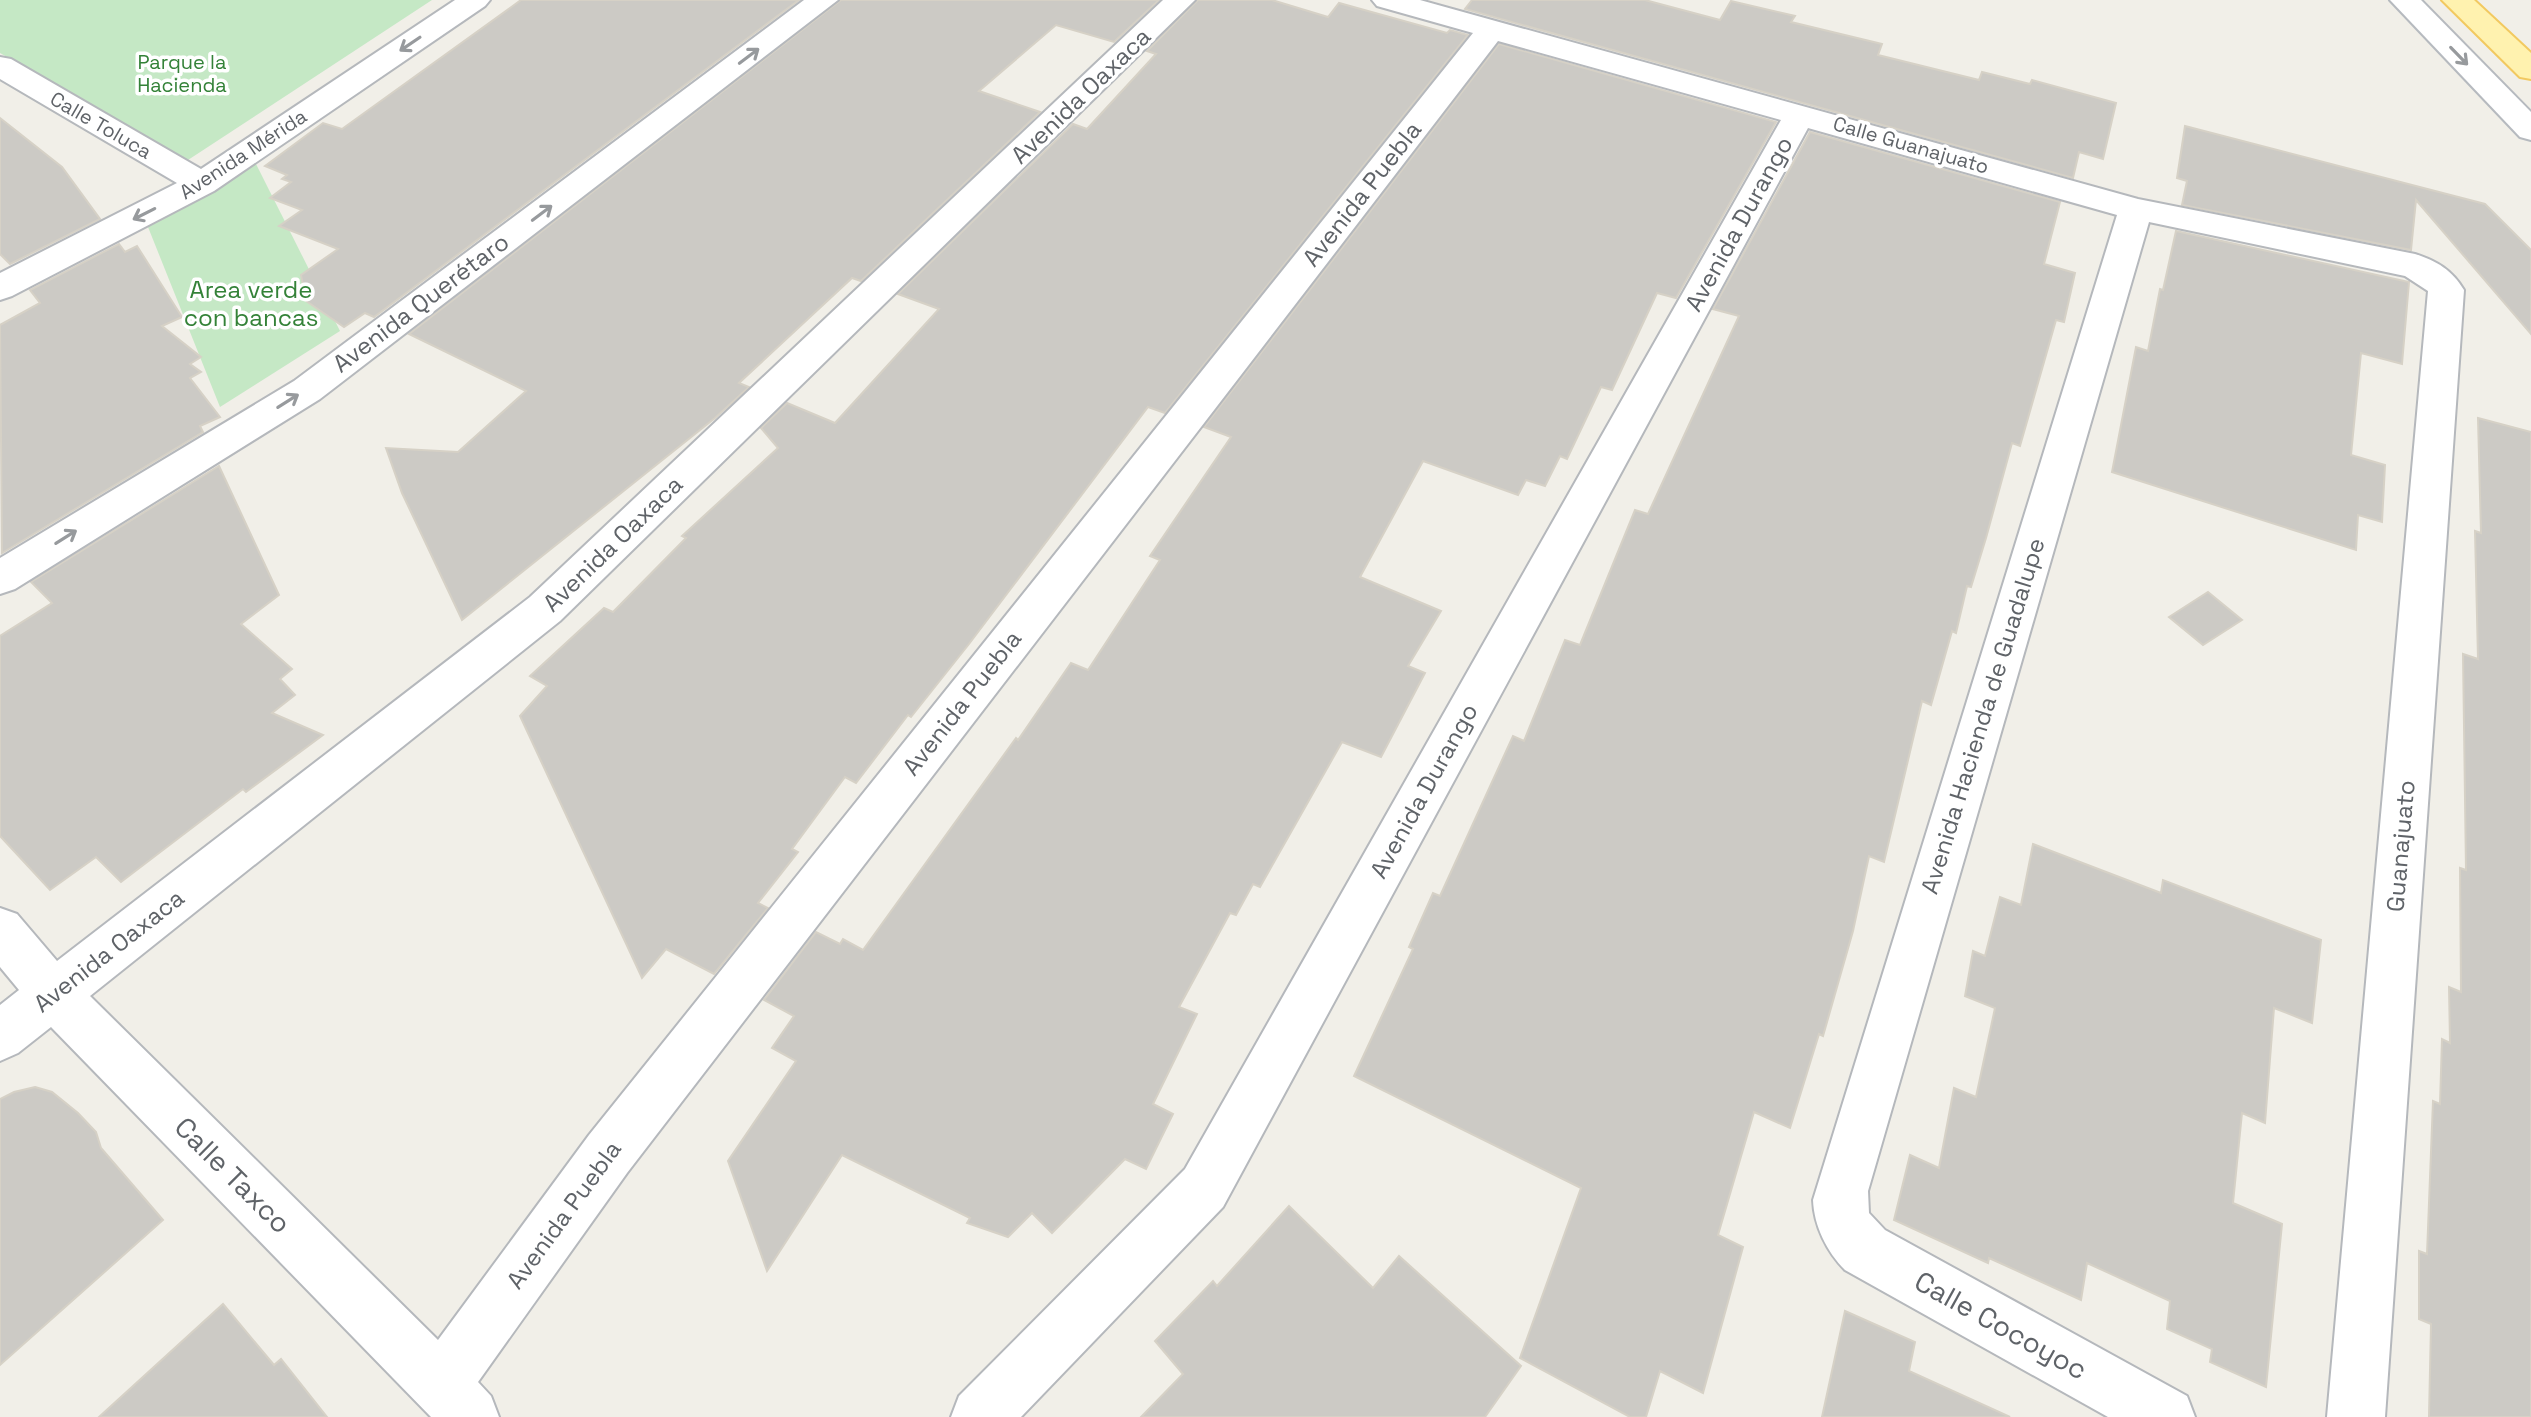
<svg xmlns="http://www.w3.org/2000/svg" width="2531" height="1417" font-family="'Space Grotesk',sans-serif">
<rect width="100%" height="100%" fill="#f1efe8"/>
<g fill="#c5e8c5">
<path d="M0,0h432l-244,160 -188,-107z"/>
<path d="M252,156l88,175 -120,76 -76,-190z"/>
</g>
<g fill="#cccac5" stroke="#d6d1c6" stroke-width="2">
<path d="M521,0h278l-425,317 -9,-4 -21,14 -38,-26 -5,-26 37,-26 -59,-23 23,-16 -32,-12 21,-16 -9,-3 5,-4 -22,-9 58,-43 19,6z"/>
<path d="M841,0h318l-45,42 -58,-17 -77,66 61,21 -179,169 -9,-3 -113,105 10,4 -34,31 -253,202 -60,-127 -16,-45 72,4 68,-61 -117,-57z"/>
<path d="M1198,0h74l56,17 11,-14 108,30 3,-3 18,5 -303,378 -17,-6 -179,237 -58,73 -3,-2 -52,68 -11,-6 -53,72 6,3 -40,51 10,5 -54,66 -48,-25 -24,29 -122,-262 27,-30 -17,-10 74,-68 9,4 73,-74 -4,-2 96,-88 -17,-20 26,-25 48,20 104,-114 -41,-15 175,-170 14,5 69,-75 -9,-3z"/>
<path d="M1472,0h173l75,20 11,-19 64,15 -4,6 91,22 -4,11 101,25 3,-8 48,12 2,-4 84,23 -13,56 -24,-7 -6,26 -608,-169z"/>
<path d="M1499,44l277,78 -100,176 -19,-5 -45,97 -11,-3 -34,72 -7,-3 -15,30 -19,-6 -8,15 -95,-34 -63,116 81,34 -33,55 17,7 -44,84 -39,-15 -82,145 -7,-3 -17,31 -6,-2 -51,94 18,7 -44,90 20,10 -27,55 -21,-10 -73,74 -20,-20 -24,24 -41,-14 3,-5 -128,-63 -75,116 -39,-110 68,-100 -24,-13 22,-32 -30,-16 52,-68 24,12 3,-5 20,11 153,-212 2,2 53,-77 17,7 72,-110 -10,-4 81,-119 -27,-10z"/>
<path d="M0,118l62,49 38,52 -90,45 -10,-10z"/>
<path d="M2185,126l300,78 46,46v84l-115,-134 -5,50 -229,-45 5,-24 -10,-3z"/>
<path d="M1810,132l250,70 -16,62 31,9 -11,49 -8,-2 -36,126 -8,-3 -26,95 -15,49 -4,-1 -11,47 -4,-2 -21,74 -9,-4 -38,161 -15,-6 -16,75 -30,105 -4,-2 -29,94 -36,-16 -36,123 25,12 -40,146 -43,-22 -14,46h-16l-110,-59 61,-170 -227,-112 59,-127 -4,-2 24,-54 7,3 73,-160 11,5 41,-101 15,5 55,-135 13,4 91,-198 -26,-7z"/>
<path d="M2176,231l233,51 -7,82 -41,-11 -10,102 34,10 -3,57 -24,-7 -2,35 -244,-78 24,-125 12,4 12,-62 3,1z"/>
<path d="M119,244l6,8 12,-6 45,71 -20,9 39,31 -11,7 11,8 -11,6 30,39 -20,9 3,6 -201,121 -2,-228 40,-22 -10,-13z"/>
<path d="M2478,418l53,14v985h-102l2,-93 -12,-5v-68l8,3 6,-153 7,3 2,-65 8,4 -1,-56 12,5 -1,-124 6,2 -3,-216 15,5 -3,-128 6,2z"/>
<path d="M219,466l60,129 -38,29 51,45 -12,10 15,16 -23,18 51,22 -77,57 -3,-3 -122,93 -25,-25 -46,33 -50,-54v-200l52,-33 -21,-21z"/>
<path d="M2208,592l34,28 -39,25 -34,-28z"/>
<path d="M2033,844l128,49 2,-13 158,60 -9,83 -38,-15 -9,115 -23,-10 -9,90 49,21 -16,163 -56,-25 2,-13 -45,-20 3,-28 -83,-38 -6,37 -92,-42 -1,5 -94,-43 16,-65 29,13 15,-80 22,9 19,-89 -30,-12 8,-45 12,5 15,-59 21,8z"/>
<path d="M35,1087l17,5 26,21 18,19 5,16 62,72 -163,145v-266l14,-7z"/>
<path d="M1289,1206l84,82 26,-32 122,110 -36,51h-344l42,-43 -28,-33 58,-60 4,5z"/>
<path d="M223,1304l51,61 7,-6 46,58h-228z"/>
<path d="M1845,1311l70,31 -6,29 101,46h-188z"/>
</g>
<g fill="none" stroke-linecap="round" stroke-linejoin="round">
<defs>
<g id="street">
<path d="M455,0h35l-5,6 -271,185 -202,105 -12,4v-27l177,-90 -177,-104v-22l11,2 190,110z"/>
<path d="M804,0h34l-518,399 -305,190 -15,5v-36l294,-177z"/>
<path d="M1163,0h32l-635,621 -470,375 348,344 151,-205 884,-1102 -96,-27 -5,-6h48l718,199 277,55c22,7 37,16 49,36l-79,1127h-58l101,-1126 -23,-15 -256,-54 -281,969 1,22 16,17 302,166 8,21h-87l-263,-147c-18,-18 -31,-44 -32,-70l304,-985 -309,-87 -585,1079 -202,210h-70l8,-21 226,-227 596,-1049 -283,-79 -871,1132 -149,209 13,14 8,21h-68l-380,-390 -33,26 -18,8v-56l19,-15 -19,-23v-59l17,6 40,47 473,-364z"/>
</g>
<path id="secondary" d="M2390,0h31l110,112v28l-11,-3z"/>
<path id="primary" d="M2442,0h32l57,53v26l-11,-2z"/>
</defs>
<use href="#street" stroke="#b5b8bc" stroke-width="4"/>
<use href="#secondary" stroke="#b6babf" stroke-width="4"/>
<use href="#primary" stroke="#f2c960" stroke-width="4"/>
<use href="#street" fill="#fff" fill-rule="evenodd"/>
<use href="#secondary" fill="#fff" fill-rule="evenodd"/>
<use href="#primary" fill="#fff2af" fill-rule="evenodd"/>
</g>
<defs><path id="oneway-shaft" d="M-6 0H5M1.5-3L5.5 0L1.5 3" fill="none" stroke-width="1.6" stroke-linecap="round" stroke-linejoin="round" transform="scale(2)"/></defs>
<g stroke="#979a9d">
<use href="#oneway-shaft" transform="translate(410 44) rotate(146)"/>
<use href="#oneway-shaft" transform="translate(749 56) rotate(-37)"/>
<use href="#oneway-shaft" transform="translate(2459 56) rotate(46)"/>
<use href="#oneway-shaft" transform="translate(542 213) rotate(-37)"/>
<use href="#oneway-shaft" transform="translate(144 214) rotate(153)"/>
<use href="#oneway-shaft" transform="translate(288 401) rotate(-32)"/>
<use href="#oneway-shaft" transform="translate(66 537) rotate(-32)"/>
</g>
<g text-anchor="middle" stroke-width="7" stroke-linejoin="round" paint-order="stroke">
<g font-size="20" fill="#348238" stroke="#fff">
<text x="182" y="69">Parque la<tspan x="182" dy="23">Hacienda</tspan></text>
</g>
<g font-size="20" fill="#5f6368" stroke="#fff">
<text transform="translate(101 125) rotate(30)" y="7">Calle Toluca</text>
<text transform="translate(1911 145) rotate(16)" y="7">Calle Guanajuato</text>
<text transform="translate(243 154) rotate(-33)" y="7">Avenida Mérida</text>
</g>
<g font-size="24" fill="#5f6368" stroke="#fff">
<text transform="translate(1081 96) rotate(-44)" y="8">Avenida Oaxaca</text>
<text transform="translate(1362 194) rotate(-52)" y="8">Avenida Puebla</text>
<text transform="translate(1739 224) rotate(-61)" y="8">Avenida Durango</text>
<text transform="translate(421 303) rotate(-37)" y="8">Avenida Querétaro</text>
<text transform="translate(613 544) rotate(-44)" y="8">Avenida Oaxaca</text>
<text transform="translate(962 703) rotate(-52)" y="8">Avenida Puebla</text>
<text transform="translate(1983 716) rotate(-73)" y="8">Avenida Hacienda de Guadalupe</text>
<text transform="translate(1424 791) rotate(-61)" y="8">Avenida Durango</text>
<text transform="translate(2401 846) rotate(-85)" y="8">Guanajuato</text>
<text transform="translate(109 951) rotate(-38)" y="8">Avenida Oaxaca</text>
<text transform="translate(564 1215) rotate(-54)" y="8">Avenida Puebla</text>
</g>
<g font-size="24" fill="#348238" stroke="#fff">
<text x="251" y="298">Area verde<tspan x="251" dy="28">con bancas</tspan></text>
</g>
<g font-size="28" fill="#5f6368" stroke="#fff">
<text transform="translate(233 1175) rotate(45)" y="10">Calle Taxco</text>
<text transform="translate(2001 1325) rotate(29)" y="10">Calle Cocoyoc</text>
</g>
</g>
</svg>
